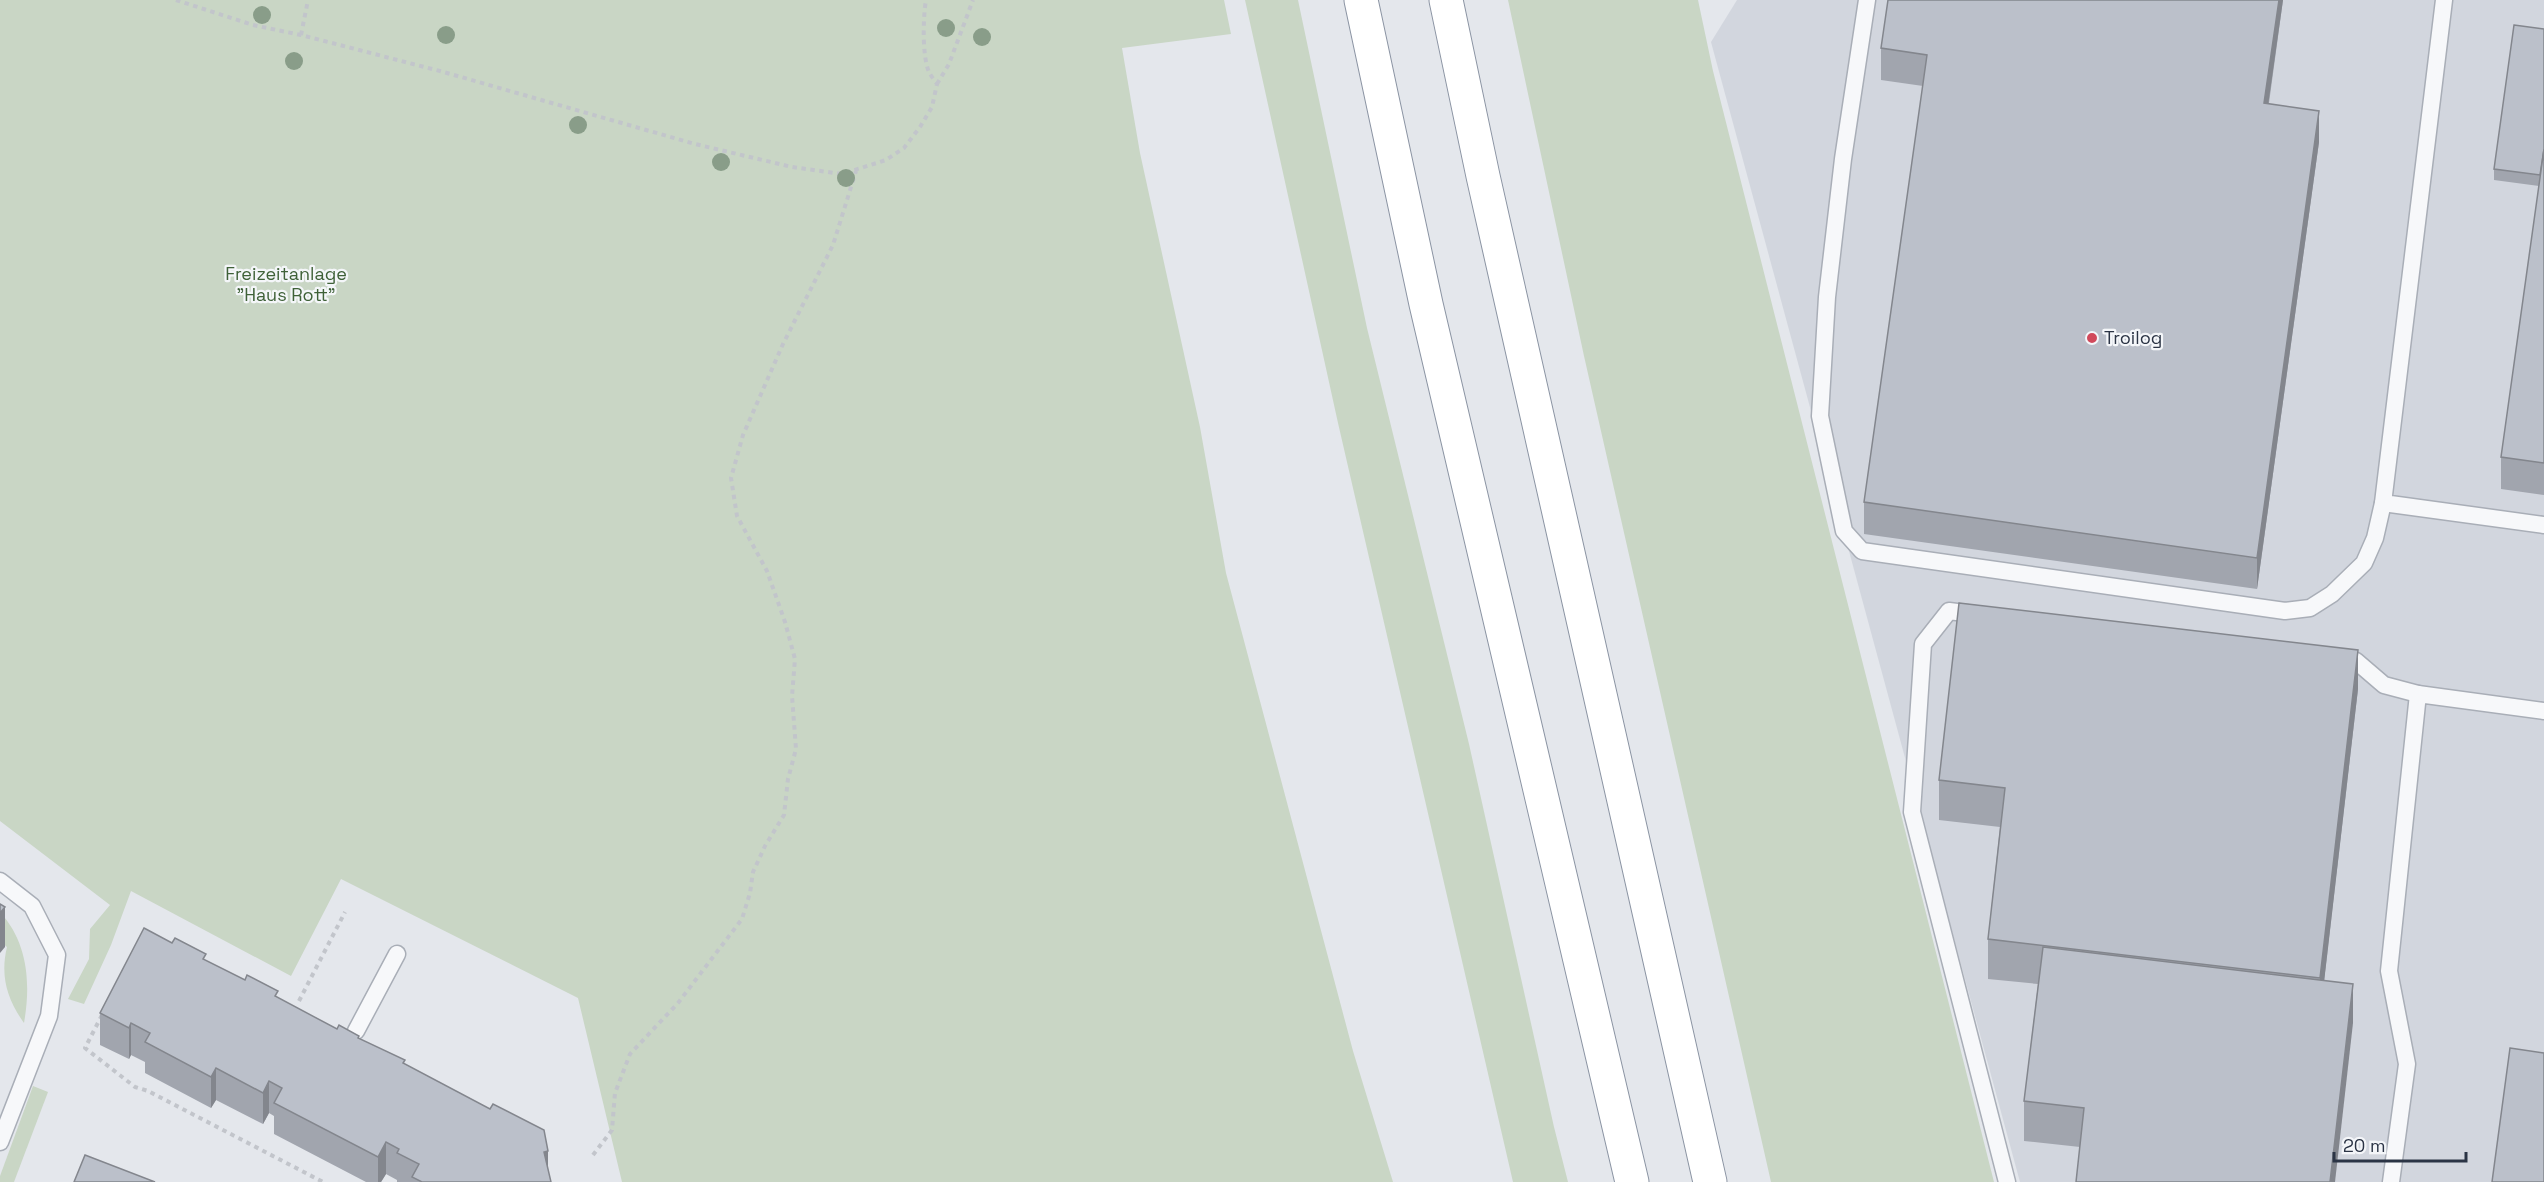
<svg xmlns="http://www.w3.org/2000/svg" width="2544" height="1182" font-family="'Space Grotesk',sans-serif">
<rect width="100%" height="100%" fill="#e4e7ec"/>
<path fill="#d2d6de" d="M1737,0h807v1182h-524l-309,-1140z"/>
<g fill="#c9d6c5">
<path d="M0,0h1224l7,34 -109,14 18,105 60,274 26,146 127,478 40,131h-771l-44,-184 -237,-119 -50,97 -160,-85 -20,54 -27,59 -16,-5 21,-40 1,-30 20,-24 -110,-84z"/>
<path d="M1245,0h53l69,328 102,416 85,383 14,55h-55l-175,-759z"/>
<path d="M1508,0h190l15,71 281,1111h-223l-187,-826z"/>
<path d="M0,912c28,31 31,71 24,111 -17,-24 -24,-47 -17,-76l-7,-6z"/>
<path d="M33,1086l15,6 -34,90h-14v-6z"/>
</g>
<g fill="none" stroke-linecap="round" stroke-linejoin="round">
<defs>
<g id="service">
<path d="M1867,0l-24,159 -16,138 -7,119 24,115 18,20 423,60 25,-3 22,-14 32,-31 11,-25 8,-35"/>
<path d="M2444,0l-61,503 161,22"/>
<path d="M1980,615l-31,-4 -26,33 -11,168 95,370"/>
<path d="M2336,658l20,3 28,24 34,9"/>
<path d="M0,881l32,25 25,49 -8,61 -49,126"/>
<path d="M356,1031l41,-77"/>
<path d="M2391,1182l16,-118 -18,-93 29,-277 126,17"/>
</g>
<g id="motorway">
<path d="M1361,0l65,304 206,878"/>
<path d="M1446,0l37,176 227,1006"/>
</g>
</defs>
<use href="#service" stroke="#a9aeb7" stroke-width="19"/>
<use href="#motorway" stroke="#8b94a3" stroke-width="35"/>
<g stroke="#c2c5cb" stroke-width="4" stroke-dasharray="4.5 4.5" stroke-linecap="butt">
<path d="M176,0l77,25 48,10 139,36 255,73 97,23 50,7 44,-14 18,-12 16,-21 12,-20 5,-23c-2,-3 -6,-8 -8,-12 -7,-16 -6,-55 -3,-72"/>
<path d="M301,35l7,-35"/>
<path d="M937,84l12,-20 24,-64"/>
<path d="M299,1001l46,-89"/>
<path d="M102,1015l-17,33 50,39 13,4 175,91"/>
<path d="M593,1155l19,-25 3,-37 15,-39 48,-51 64,-84 8,-26 3,-21 12,-26 19,-31 4,-36 8,-30 -4,-53 3,-37 -10,-37 -18,-51 -30,-55 -6,-38 12,-43 40,-91 50,-99 23,-74"/>
</g>
<use href="#service" stroke="#f7f8fa" stroke-width="16"/>
<use href="#motorway" stroke="#fff" stroke-width="33"/>
</g>
<g fill="#899d89">
<circle cx="262" cy="15" r="9"/>
<circle cx="946" cy="28" r="9"/>
<circle cx="446" cy="35" r="9"/>
<circle cx="982" cy="37" r="9"/>
<circle cx="294" cy="61" r="9"/>
<circle cx="578" cy="125" r="9"/>
<circle cx="721" cy="162" r="9"/>
<circle cx="846" cy="178" r="9"/>
</g>
<g fill="#a1a5ae">
<path d="M1888,0h395l-14,103 50,39 -62,447 -393,-55v-32l59,-416 -42,-6v-32z"/>
<path d="M2544,29v466l-43,-6v-32l38,-271 -45,-6v-11z"/>
<path d="M2358,689l-34,292 29,42 -273,124 -56,-6v-40l14,-117 -50,-5v-40l12,-112 -61,-7v-40z"/>
<path d="M172,943l165,86 22,9 46,26 143,108 3,10h-154v-2l-11,-6 -5,8h-15l-92,-48v-18l-5,-3 -6,11 -47,-24 -5,8 -66,-35v-11l-14,-7 -2,4 -29,-14v-32z"/>
</g>
<g fill="#83868d">
<path d="M2279,0h4l-19,134v-31z"/>
<path d="M2319,111v31l-62,447v-31z"/>
<path d="M2358,650v39l-38,328v-39z"/>
<path d="M5,907v40l-5,6v-40z"/>
<path d="M2353,984v39l-18,159h-5z"/>
<path d="M131,1023v32l-2,4v-31z"/>
<path d="M216,1068v32l-5,8v-31z"/>
<path d="M269,1081v32l-6,11v-31z"/>
<path d="M386,1142v32l-5,8h-3v-25z"/>
<path d="M548,1151v31l-4,-30z"/>
</g>
<g fill="#bbc0ca" stroke="#83868d" stroke-width="1.5">
<path d="M1888,0h391l-15,103 55,8 -62,447 -393,-56 63,-447 -46,-7z"/>
<path d="M2514,25l30,4v120l-4,26 -46,-6z"/>
<path d="M2544,149v314l-43,-6z"/>
<path d="M1959,603l399,47 -38,328 -332,-39 17,-151 -66,-8z"/>
<path d="M0,904l5,3 -5,6z"/>
<path d="M144,928l28,15 3,-5 31,16 -3,5 42,21 2,-5 31,16 -3,5 62,33 2,-4 20,11 -1,2 47,22 -2,3 87,46 3,-5 51,26 4,21 -4,1 7,30h-129l-10,-5 7,-13 -22,-11 2,-4 -13,-7 -8,15 -104,-54 8,-15 -13,-7 -6,12 -47,-25 -5,9 -66,-35 5,-9 -19,-10 -2,5 -29,-15z"/>
<path d="M2043,947l310,37 -23,198h-254l8,-74 -60,-7z"/>
<path d="M2510,1048l34,5v129h-52z"/>
<path d="M85,1155l70,27h-81z"/>
</g>
<circle fill="#d1495b" stroke="#f4f6f9" stroke-width="2" cx="2092" cy="338" r="6"/>
<g text-anchor="middle" stroke-width="4.5" stroke-linejoin="round" paint-order="stroke">
<g font-size="18" fill="#3f6138" stroke="#f4f6f9">
<text x="286" y="280">Freizeitanlage<tspan x="286" dy="21">"Haus Rott"</tspan></text>
</g>
<g font-size="18" fill="#2b3445" stroke="#f4f6f9" text-anchor="start">
<text x="2104" y="344">Troilog</text>
</g>
</g>
<path d="M2334 1152v9h132v-9" fill="none" stroke="#2b3445" stroke-width="3"/>
<text x="2343" y="1152" font-size="18" fill="#2b3445" stroke="#f4f6f9" stroke-width="4.5" paint-order="stroke">20 m</text>
</svg>
